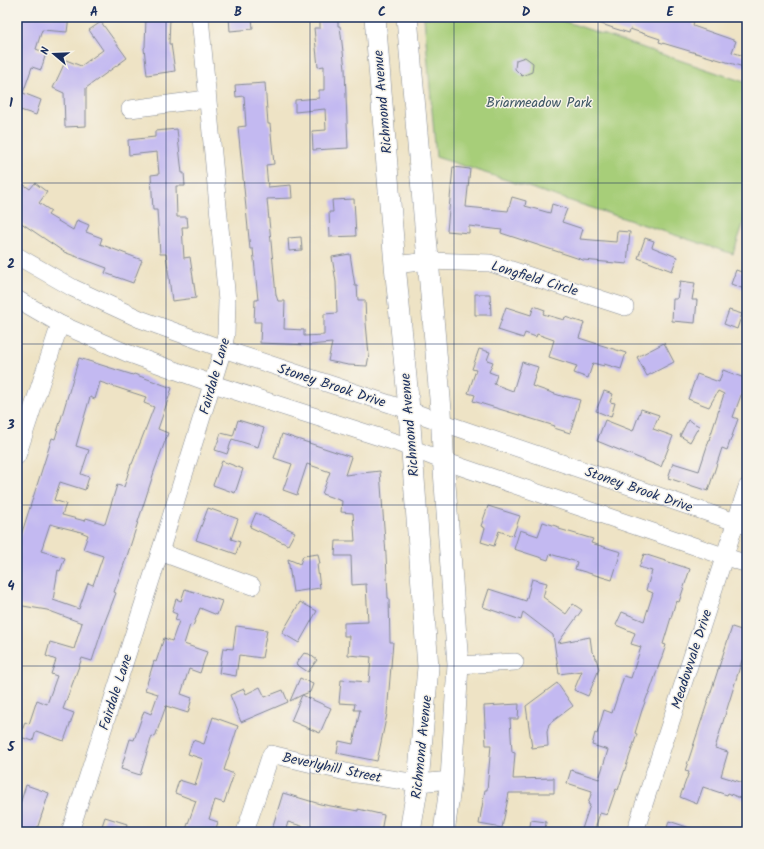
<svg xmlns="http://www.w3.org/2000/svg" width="764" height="849" font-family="Kalam,sans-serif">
<rect width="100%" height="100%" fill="#f7f3e8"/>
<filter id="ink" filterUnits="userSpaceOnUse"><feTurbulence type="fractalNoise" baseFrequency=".025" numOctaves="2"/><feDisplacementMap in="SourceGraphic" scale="8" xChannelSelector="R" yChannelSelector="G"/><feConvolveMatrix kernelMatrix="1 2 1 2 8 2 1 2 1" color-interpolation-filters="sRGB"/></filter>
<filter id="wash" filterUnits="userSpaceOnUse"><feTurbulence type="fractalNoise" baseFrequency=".012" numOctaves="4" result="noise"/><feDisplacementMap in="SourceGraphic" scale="16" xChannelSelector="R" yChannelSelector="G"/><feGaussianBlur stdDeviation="0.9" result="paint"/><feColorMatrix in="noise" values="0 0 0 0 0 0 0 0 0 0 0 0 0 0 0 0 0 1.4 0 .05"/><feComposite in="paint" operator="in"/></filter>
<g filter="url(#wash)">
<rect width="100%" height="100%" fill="#eee3c5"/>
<path fill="#a7ce79" stroke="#617e6c" d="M424,17h128l195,66v130l-14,41 -297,-97z"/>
<g id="blocks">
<g fill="#c3b9f1" fill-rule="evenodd">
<path d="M17,17h52l-2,15 -25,-2 -6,19 10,4 -5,17 -9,-3 -9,26 18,7 -5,15 -19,-6z"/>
<path d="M146,17h24l-1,27h2l4,27 -28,4 -3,-27 1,-1z"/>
<path d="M229,17h23l1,12 -23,2z"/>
<path d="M320,17h18v9h2l5,43 3,79 -35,2 -1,-19 14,-1 -1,-21 -30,3v-12l24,-2v-8h5v-24l-6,1 -4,-39h6z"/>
<path d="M588,17h96l10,3 -1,6 43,15 -4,11 15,5v11l-88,-26 1,-3 -30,-10 -1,4 -13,-4 -29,-10z"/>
<path d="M101,22l26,36 -41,30v38l-21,1 -1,-34 -11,-5 13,-28 15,6 22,-16 -14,-20z"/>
<path d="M525,57l8,6 -1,9 -10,4 -7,-7 1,-9z"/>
<path d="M265,83l3,41h2l4,40 -8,1 2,22 23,-2 1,13 -25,1 9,96 2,6h7l-1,28 20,1v6l20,-1v-21l13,-1 -1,-31 -4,-25 18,-3 5,32h2l1,14h7l1,23 3,32 -2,11 -19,-1 -20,-4 4,-18 -22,2 -50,-2 1,-21h-7l1,-22h3l-5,-51h-3l-12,-122 8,-1 -2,-30 -8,1 -1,-12z"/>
<path d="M177,129l5,44h2l1,13h-9l1,31h10l1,10h-6l2,31 6,-1 6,41 -24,3 -6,-47h-6l-3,-44h-4l-2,-35 8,-1 -2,-22 -28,3 -1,-15 27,-3v-6z"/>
<path d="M453,167l17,2 -4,38 42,4 4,-14 14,4 -1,5 25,7 2,-9 15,5 -5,13 21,7 -3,10 36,3 1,-11 13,1 -3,32 -44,-4 -82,-27 1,-3 -33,-4v7l-22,-2z"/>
<path d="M17,180l13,9 5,-6 12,9 -8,11 12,8 -3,4 25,15 4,-10 12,5 -3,7 16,6 -2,6 42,16 -9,23 -28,-10 2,-5 -43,-16 -47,-32z"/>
<path d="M354,199l2,37 -26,1 -1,-25h4l-1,-12z"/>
<path d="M301,237l1,13 -13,1 -1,-13z"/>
<path d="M645,238l9,3 -2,6 25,10 -5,14 -34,-13z"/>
<path d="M736,270l11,4v16l-16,-6z"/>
<path d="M680,281l15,2 -3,17h5l-2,23 -23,-2 1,-22h4z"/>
<path d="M475,294h15l1,21h-16z"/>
<path d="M534,306l11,4 -2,4 21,6 1,-3 19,6 -5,15 47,15 -5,16 -17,-5v2l-11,-3 -5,15 -14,-5 3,-7 -28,-9 5,-17 -17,-6 -1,3 -11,-4 -2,5 -25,-8 8,-23 25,8z"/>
<path d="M729,310l13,4 -5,15 -13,-5z"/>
<path d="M664,343l10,19 -27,14 -10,-19z"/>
<path d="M479,349l11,3 -3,8 6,2 -4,10 8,3 -3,9 19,7 9,-29 16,5 -6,19 32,11v-1l16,4 -10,33 -16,-5 1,-2 -82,-25 2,-6 -7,-2 8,-23 -4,-1z"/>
<path d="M79,358l54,17 1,-1 38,14 -14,41 10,4 -14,39 -26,81 -14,39 2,1 -12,31 -12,37 -10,-3 -19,51 11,4 -10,28 -28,-10 -3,10 -13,-4 5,-15 4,2 8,-24 10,4 10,-28 -6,-2 5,-14 -10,-4 4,-14 24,7 8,-26 -35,-13 -30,-5v-57l35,-110 3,1zM100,382l46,15 -2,6 10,4 -22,57h-1l-7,23 -7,-2 -12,39 -19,-6 -1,3 -23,-6 4,-11 -12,-4 6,-18 25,8 4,-13 -8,-3 8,-24 -13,-4 14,-49 5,2zM50,524l31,8 7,3 -5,14 20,7 -10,29 -5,-2 -9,26 -26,-9 5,-30 2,1 5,-13 -24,-7z"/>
<path d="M723,370l24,9 -14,38 5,2 -11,31 -5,-2 -14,43 -40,-13 5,-15 26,8 25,-77 -6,-3 -9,16 -21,-8 9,-25 22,8z"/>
<path d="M604,391l9,3 -3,8 5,1 -4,14 -15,-6z"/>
<path d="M641,409l18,6 -6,14 20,7 -12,31 -64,-26 8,-21 28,11z"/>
<path d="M238,420l26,8 -6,19 -26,-8 -5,15 -12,-4 6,-17 12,3z"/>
<path d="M688,420l11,6 -9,16 -10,-6z"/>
<path d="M282,434l69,23 -6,18 35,-4 6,84 2,43h1l1,44h3l-6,72 -10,47 -40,-8 2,-12 14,3 7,-34h-6l1,-6 -16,-1 2,-23 28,2 2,-25 -23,-2 1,-19h-5v-13l24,-1 -2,-38 -14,1 -1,-29h-16l1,-15h19l-2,-28 -12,-1 1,-11 -20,-7 8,-22 -23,-8 -10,31 -14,-5 9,-26 -18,-6z"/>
<path d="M222,461l21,8 -8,24 -22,-8z"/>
<path d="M488,506l32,10 -7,20 -14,-5 -5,15 -13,-4 4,-14 -4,-2z"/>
<path d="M208,508l30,11 -7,20 9,3 -4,12 -40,-14z"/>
<path d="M256,513l39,19 -7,13 -38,-18z"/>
<path d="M543,522l16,5v2l34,10 -2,4 30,9 -9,28 -37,-11 2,-7 -27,-8 -2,6 -34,-11 6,-19 18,6z"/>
<path d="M318,554l2,10h-3l3,24 -27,4 -5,-33 12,5 3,-8z"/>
<path d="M644,554l46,15 -11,33 -3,-1 -13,43 3,1 -17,49h-1l-6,16 -7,23 2,1 -19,56 -2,-1 -9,26 -7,-2 -6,19h-13l9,-27 -2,-1 4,-13 -25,-8 4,-13 28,9 9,-29 -16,-5 3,-12 2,1 7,-24 8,3 12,-37 7,2 10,-31 -10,-3 4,-11 -19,-8 6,-13 22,9 9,-28 -7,-3 6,-19 -13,-4z"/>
<path d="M532,579l15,4 -4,14 23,17 7,-10 9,6 -24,33 32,-6 2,15 3,3 4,14 -11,27 -14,-6 8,-19 -23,3 -6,-39 -30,-23 -2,8 -38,-13 6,-18 37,12z"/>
<path d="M185,589l37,12 -5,14 -17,-7 -7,18 -3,-1 -6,19 23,8 -7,21 -11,-4 -8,25 11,4 -4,15 -22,-7 -11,31 -3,-1 -12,39 -19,-6 9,-30 4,1 10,-29 7,3 7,-20 -13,-4 9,-29 2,1 8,-24 8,3 7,-20 -4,-1 2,-6 -5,-2 4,-13 5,2z"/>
<path d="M300,602l17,9 -18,32 -17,-10z"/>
<path d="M236,626l31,4 -5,28 -23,-3 -3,21 -17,-3 4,-25 10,1z"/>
<path d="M732,627l15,5v30l-5,-2 -27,88 13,4 -7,24 26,8v17l-19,-8 -1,2 -24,-8 -6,17 -17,-7 9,-25 -4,-1z"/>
<path d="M304,653l5,1 8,6 -9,12 -12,-8z"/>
<path d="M300,678l13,6 -3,8 -8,3 29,13 -11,25 -29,-12 11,-26 -12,6z"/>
<path d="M557,683l16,23 -24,18 -2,8 1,14 -16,2 -6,-42z"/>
<path d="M260,687l5,10 18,-7 5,12 -47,20 -11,-27 14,-6 2,5z"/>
<path d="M519,704l-1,15h-8l2,33 3,1 -2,26 41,-1v15h-45l-7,35 -23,-4 6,-34h2l4,-45h-5l-2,-39z"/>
<path d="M213,717l25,9 -14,44 10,4 -10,29 -9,-3 -6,19 9,3 -3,10h-30l11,-31 -21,-8 4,-13 16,5 8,-26 -15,-5 5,-14 11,4z"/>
<path d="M26,785l23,8 -13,39h-19v-29l3,1z"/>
<path d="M283,793l37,11 38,7v-2l26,6 -3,17h-66v-2l-27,-8 -3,10h-14z"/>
<path d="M105,817l22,7 -2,8h-25z"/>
<path d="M531,820l15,2 -1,10h-16z"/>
<path d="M669,821l27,9v2h-30z"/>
</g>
</g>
</g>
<g filter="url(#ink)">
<use href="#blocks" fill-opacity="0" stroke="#848992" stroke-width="1"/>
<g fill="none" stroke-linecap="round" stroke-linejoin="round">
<defs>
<g id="minor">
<path d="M130,109l77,-10"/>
<path d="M17,256l56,32 67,31 83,30 185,61 33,12 306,104"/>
<path d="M395,265l33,-4 62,2 135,44"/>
<path d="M17,299l43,25 67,29 86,31 185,59 46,18 303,103"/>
<path d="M17,456l43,-132"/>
<path d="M160,552l92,34"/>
<path d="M458,665l57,-3"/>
<path d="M70,832l90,-280 63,-203 3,-15 1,-33 -27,-284"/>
<path d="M245,832l26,-78 79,19 68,10 33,-3"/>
<path d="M635,832l112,-345"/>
</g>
<g id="major">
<path d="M375,17l20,248 13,133 20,269 -10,116 -8,49"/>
<path d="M407,17l34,393 3,60 14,195 -7,115 -7,52"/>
</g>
</defs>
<use href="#minor" stroke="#848992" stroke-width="18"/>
<use href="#major" stroke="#848992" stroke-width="22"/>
<use href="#minor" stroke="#fff" stroke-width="17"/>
<use href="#major" stroke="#fff" stroke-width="21"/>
</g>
</g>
<path fill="none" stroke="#1b2f5e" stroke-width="1" stroke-opacity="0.55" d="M166,17v815M310,17v815M454,17v815M598,17v815M17,183h730M17,344h730M17,505h730M17,666h730"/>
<g text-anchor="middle" stroke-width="3" stroke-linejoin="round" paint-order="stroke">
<g font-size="14" fill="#1b2f5e" stroke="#f7f3e8">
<text transform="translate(382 102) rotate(-95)" y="5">Richmond Avenue</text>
<text transform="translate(535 278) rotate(17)" y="5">Longfield Circle</text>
<text transform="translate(214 376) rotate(-74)" y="5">Fairdale Lane</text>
<text transform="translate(332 385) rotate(18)" y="5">Stoney Brook Drive</text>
<text transform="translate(409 425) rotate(-95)" y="5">Richmond Avenue</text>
<text transform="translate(639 489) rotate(19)" y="5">Stoney Brook Drive</text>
<text transform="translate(691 659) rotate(-72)" y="5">Meadowvale Drive</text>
<text transform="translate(115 692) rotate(-72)" y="5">Fairdale Lane</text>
<text transform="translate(421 747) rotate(-84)" y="5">Richmond Avenue</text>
<text transform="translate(332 767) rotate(12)" y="5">Beverlyhill Street</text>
</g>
<g font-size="14" fill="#3e5765" stroke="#f7f3e8">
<text x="539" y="107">Briarmeadow Park</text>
</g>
</g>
<rect width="764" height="849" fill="none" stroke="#f7f3e8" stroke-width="44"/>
<g transform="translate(54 54) rotate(289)" stroke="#f7f3e8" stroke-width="3" paint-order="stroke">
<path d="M0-3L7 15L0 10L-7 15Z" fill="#1b2f5e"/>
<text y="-6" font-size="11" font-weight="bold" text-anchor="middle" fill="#1b2f5e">N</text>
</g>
<rect x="22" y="22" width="720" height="805" fill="none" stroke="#1b2f5e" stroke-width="1.5"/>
<g font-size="13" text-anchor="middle" font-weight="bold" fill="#1b2f5e">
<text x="94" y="16">A</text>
<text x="238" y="16">B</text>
<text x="382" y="16">C</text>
<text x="526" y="16">D</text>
<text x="670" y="16">E</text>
<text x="11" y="107">1</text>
<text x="11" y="268">2</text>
<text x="11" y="429">3</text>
<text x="11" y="590">4</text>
<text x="11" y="751">5</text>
</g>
</svg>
